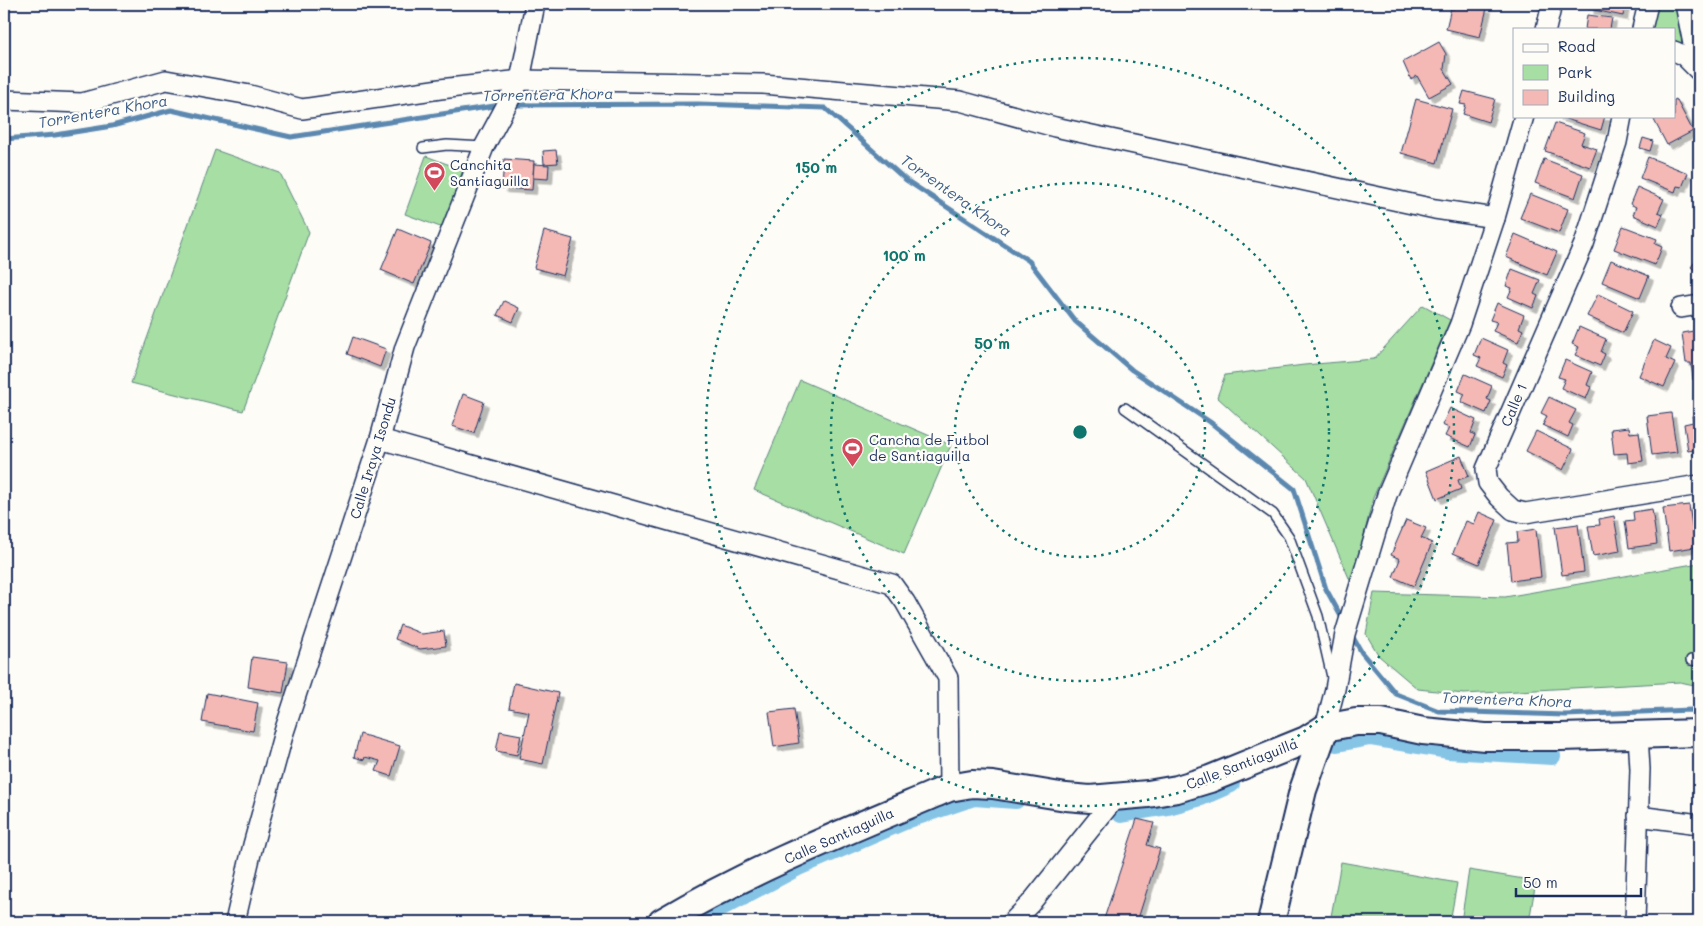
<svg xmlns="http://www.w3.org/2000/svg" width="1703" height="926" font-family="Mali,sans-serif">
<defs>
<filter id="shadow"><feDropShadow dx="4.5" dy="4.5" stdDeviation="0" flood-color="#0004"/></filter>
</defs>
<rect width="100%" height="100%" fill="#fdfcf7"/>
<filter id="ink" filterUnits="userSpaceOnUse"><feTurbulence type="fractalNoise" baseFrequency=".02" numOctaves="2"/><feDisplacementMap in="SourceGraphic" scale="10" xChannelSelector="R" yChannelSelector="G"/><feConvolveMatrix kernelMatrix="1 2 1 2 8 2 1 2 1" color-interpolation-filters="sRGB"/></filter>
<g filter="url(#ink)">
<g fill="#a6dea3" stroke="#608680">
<path d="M1654,4h27l10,47 -17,-7v-15h-26z"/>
<path d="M215,150l65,23 29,59 -66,179 -112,-28z"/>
<path d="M426,156l37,14 -20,58 -38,-14z"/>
<path d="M1423,305l27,15 -77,178 -21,87 -46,-107 -89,-81 8,-22 79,-10 70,-6z"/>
<path d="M800,380l151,65 -47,109 -150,-64z"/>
<path d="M1699,563v123l-19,-4 -216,12 -46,-5 -39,-33 -13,-22 8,-41 131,4z"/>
<path d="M1341,862l116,21 -7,39h-120z"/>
<path d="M1469,870l67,11 -7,41h-68z"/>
</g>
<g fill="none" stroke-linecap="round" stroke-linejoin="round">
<g stroke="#5b88b0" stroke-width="5">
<path d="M512,105l186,-1 127,4 81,72 123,81 46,60 57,49 78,52 84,67 32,100 17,31"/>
<path d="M4,139l51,-4 57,-9 59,-16 120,27 210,-32"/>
<path d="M1351,634l11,19 34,41 43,17 126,4 126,-5 8,2"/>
</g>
<g stroke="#86c4e6" stroke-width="18">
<path d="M1337,743l33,-6 77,13 105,6"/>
<path d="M1121,814l47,-8 33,-9 30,-13"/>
<path d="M693,922l105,-55 111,-48 65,-22 42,3"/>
</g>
</g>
<g fill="#f5b9b5" stroke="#1b2f5e" filter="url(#shadow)">
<path d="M1455,4h15l17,4 -7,29 -34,-8 5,-21 3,1z"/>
<path d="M1591,4h34l-2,12 -34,-7z"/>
<path d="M1587,15l25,3 -2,11h-25z"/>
<path d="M1439,42l7,12 -2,15 9,15 -24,13 -12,-21 -6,4 -8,-18z"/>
<path d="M1464,91l31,8 -7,23 -25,-8 3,-9 -6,-1z"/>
<path d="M1416,99l36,10 -15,54 -36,-10z"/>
<path d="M1676,99l17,32 -26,14 -13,-25 7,-4h13v-16z"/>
<path d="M1556,116h49l-4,14z"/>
<path d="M1555,123l30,10 -4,11 16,5 -7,18 -45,-16z"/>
<path d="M1643,138l10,3 -3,10 -10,-3z"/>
<path d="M556,150l2,13 -14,1 -1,-13z"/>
<path d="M1648,157l40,16 -6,14 -5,-1 -2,6 -35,-14z"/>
<path d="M504,159l30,2 -2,29 -30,-2z"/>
<path d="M1544,159l39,15 -8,24 -40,-15z"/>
<path d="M534,164l15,1 -1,14 -15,-1z"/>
<path d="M1637,187l27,12 -6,13 5,2 -5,12 -25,-11 3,-8 -6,-3z"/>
<path d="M1530,194l38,15 -9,24 -39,-15z"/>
<path d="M1623,226l34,13 -2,5 7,3 -7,18 -41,-16z"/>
<path d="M398,229l33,14 -17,41 -33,-14z"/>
<path d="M544,231l29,8 -10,37 -29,-8z"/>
<path d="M1515,234l42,18 -10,23 -41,-18z"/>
<path d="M1699,257v17l-8,-7z"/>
<path d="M1611,260l38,16 -9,22 -38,-16z"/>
<path d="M1512,269l28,11 -6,14 4,2 -5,12 -25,-11 4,-9 -6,-2z"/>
<path d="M1598,294l35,17 -10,22 -36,-17z"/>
<path d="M504,301l15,7 -6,14 -16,-7z"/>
<path d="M1497,303l27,12 -5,13 4,2 -5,12 -25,-11 4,-9 -7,-2z"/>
<path d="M1579,327l27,12 -5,13 4,2 -5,12 -25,-11 4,-8 -7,-3z"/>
<path d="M1699,330v48l-6,2 -2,-17h-5l-4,-30z"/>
<path d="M353,337l33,12 -6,18 -33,-13z"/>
<path d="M1481,338l27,12 -5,13 4,2 -5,12 -25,-11 4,-8 -7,-3z"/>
<path d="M1654,340l17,8 -5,11 9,4 -11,24 -25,-11z"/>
<path d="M1565,360l27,12 -5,13 4,2 -5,12 -25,-11 4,-9 -7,-2z"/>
<path d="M1465,374l27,12 -5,13 4,2 -5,12 -25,-11 4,-8 -7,-3z"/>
<path d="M463,394l21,8 -10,31 -22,-7z"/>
<path d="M1549,397l27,13 -7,13 4,2 -5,12 -25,-12 4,-9 -6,-3z"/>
<path d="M1450,408l26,12 -5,13 4,2 -5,12 -25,-11 4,-8 -7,-3z"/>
<path d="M1671,413l6,39 -25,3 -5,-39z"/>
<path d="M1699,414v35l-11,2 -4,-27 9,-2 -1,-6z"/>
<path d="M1629,427l1,6 9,-1 4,29 -15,2 -1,-10 -13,1 -3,-25z"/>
<path d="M1536,431l37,18 -10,21 -37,-19z"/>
<path d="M1461,456l8,20 -11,4 3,9 -24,10 -11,-28z"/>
<path d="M1689,505l6,42 -26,4 -6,-43z"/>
<path d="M1652,509l5,35 -28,4 -4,-27 9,-1 -1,-8z"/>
<path d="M1479,512l18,8 -18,44 -26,-11 13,-32 8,3z"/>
<path d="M1614,516l6,35 -27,5 -5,-30 12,-1 -1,-6z"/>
<path d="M1406,520l20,8 -5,10 11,5 -18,43 -21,-9 7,-18 -9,-4z"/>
<path d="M1578,524l6,48 -22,3 -7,-48z"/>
<path d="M1536,529l5,48 -30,4 -4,-38 11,-1 -1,-10z"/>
<path d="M400,625l22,9 22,-3 2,15 -26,3 -25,-10z"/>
<path d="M252,657l36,5 -5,31 -35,-6z"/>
<path d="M514,683l44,10 -15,71 -24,-5 10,-47 -20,-4z"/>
<path d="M207,693l51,10 -5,28 -51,-9z"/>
<path d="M794,709l5,34 -25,4 -5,-35z"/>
<path d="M500,731l21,4 -4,20 -21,-4z"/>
<path d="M360,734l40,12 -9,30 -15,-5 4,-10 -15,-4 -1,3 -10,-3z"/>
<path d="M1137,819l17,4 -7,22 13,4 -23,73h-34z"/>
</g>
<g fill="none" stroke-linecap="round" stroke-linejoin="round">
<defs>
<g id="lane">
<path d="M423,148l24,-3 37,2"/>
<path d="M1125,408l148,106 16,23 29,79 14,61"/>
<path d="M1691,660l8,1"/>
</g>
<g id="street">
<path d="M1685,4l13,65"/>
<path d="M1546,29l6,-25"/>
<path d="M1642,29l6,-25"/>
<path d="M1674,51l9,4 16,16"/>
<path d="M4,100l78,3 84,-23 84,15 52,14 138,-20 80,-9 243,4 197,17 95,26 380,82 60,9"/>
<path d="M1622,116l-5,26 -33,102 -98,225 2,14 11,14 14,13 12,3 174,-28"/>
<path d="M1681,308l18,-3"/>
<path d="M380,439l512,145 13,18 43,76 1,110"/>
<path d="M1325,728l10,-39 10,-55 42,-139 73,-171 35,-106 29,-102"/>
<path d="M1638,816l61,8"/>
<path d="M235,922l18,-77 31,-113 96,-293 25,-92 79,-200 36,-67 15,-76"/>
<path d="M1012,922l18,-18 85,-106"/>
<path d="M1635,922l5,-153 -2,-34"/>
</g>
<g id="secondary">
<path d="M662,922c91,-54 190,-93 287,-134l23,-4 21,1 73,12 24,2 58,-5 29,-5 33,-10 96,-39 19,-12 31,-6h25l42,9 62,6h76l138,-4"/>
<path d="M1271,922l32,-132 22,-62"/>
</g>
</defs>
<use href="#lane" stroke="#1b2f5e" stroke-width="12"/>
<use href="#street" stroke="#1b2f5e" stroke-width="22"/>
<use href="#secondary" stroke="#1b2f5e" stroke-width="30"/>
<use href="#lane" stroke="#fdfcf7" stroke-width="9"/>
<use href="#street" stroke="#fdfcf7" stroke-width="19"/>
<use href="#secondary" stroke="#fdfcf7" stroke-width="26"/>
</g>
</g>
<g fill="none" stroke="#0f766e" stroke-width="2.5" stroke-dasharray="2.5 5">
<circle cx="1080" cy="432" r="125"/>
<circle cx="1080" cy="432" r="249"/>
<circle cx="1080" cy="432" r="374"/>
</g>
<defs>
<symbol id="stadium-pin" viewBox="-11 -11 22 30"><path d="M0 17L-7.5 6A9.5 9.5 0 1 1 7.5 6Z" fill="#d1495b" stroke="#fdfcf7"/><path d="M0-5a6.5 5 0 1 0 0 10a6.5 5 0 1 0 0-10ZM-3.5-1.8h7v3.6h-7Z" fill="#fff"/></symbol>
</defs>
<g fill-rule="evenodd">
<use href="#stadium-pin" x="422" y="160" width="25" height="34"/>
<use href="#stadium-pin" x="840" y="436" width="25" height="34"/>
</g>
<g text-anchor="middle" stroke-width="4.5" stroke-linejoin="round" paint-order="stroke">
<g font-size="14" fill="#1b2f5e" stroke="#fdfcf7" text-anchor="start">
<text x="450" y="170">Canchita<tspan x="450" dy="16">Santiaguilla</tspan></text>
<text x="869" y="445">Cancha de Futbol<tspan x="869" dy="16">de Santiaguilla</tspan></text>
</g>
<g font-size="14" fill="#1b2f5e" stroke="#fdfcf7">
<text transform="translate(1514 405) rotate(-67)" y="5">Calle 1</text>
<text transform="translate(373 458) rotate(-73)" y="5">Calle Iraya Isondu</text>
<text transform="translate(1242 764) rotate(-21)" y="5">Calle Santiaguilla</text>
<text transform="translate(839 836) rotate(-24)" y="5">Calle Santiaguilla</text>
</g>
<g font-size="15" font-style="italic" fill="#3b5c87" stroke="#fdfcf7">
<text transform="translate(548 95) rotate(-1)" y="5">Torrentera Khora</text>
<text transform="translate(103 112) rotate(-10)" y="5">Torrentera Khora</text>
<text transform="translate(956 196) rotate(35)" y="5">Torrentera Khora</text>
<text transform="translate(1507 700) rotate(2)" y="5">Torrentera Khora</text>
</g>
</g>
<circle cx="1080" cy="432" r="8" fill="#0f766e" stroke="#fdfcf7" stroke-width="2.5"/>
<g font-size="15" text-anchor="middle" font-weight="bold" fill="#0f766e" stroke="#fdfcf7" stroke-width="4.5" stroke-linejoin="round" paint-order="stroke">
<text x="816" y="173">150 m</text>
<text x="904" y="261">100 m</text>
<text x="992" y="349">50 m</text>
</g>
<rect width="1703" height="926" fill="none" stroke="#fdfcf7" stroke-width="20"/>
<rect x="10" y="10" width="1683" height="906" fill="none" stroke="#1b2f5e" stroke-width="2" filter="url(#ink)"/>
<rect x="1513" y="28" width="162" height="90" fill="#fdfcf7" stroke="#a3aaba"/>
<rect x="1523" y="44" width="25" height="8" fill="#fdfcf7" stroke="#a3aaba"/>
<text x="1558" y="52" font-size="15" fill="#1b2f5e">Road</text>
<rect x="1523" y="65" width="25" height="15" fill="#a6dea3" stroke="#a3aaba"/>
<text x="1558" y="78" font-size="15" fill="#1b2f5e">Park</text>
<rect x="1523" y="90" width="25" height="15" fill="#f5b9b5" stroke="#a3aaba"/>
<text x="1558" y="102" font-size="15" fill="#1b2f5e">Building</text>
<path d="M1516 888v8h125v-8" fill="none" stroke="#1b2f5e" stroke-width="2.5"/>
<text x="1523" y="888" font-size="15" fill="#1b2f5e" stroke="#fdfcf7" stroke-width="4" paint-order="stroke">50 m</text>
</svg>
